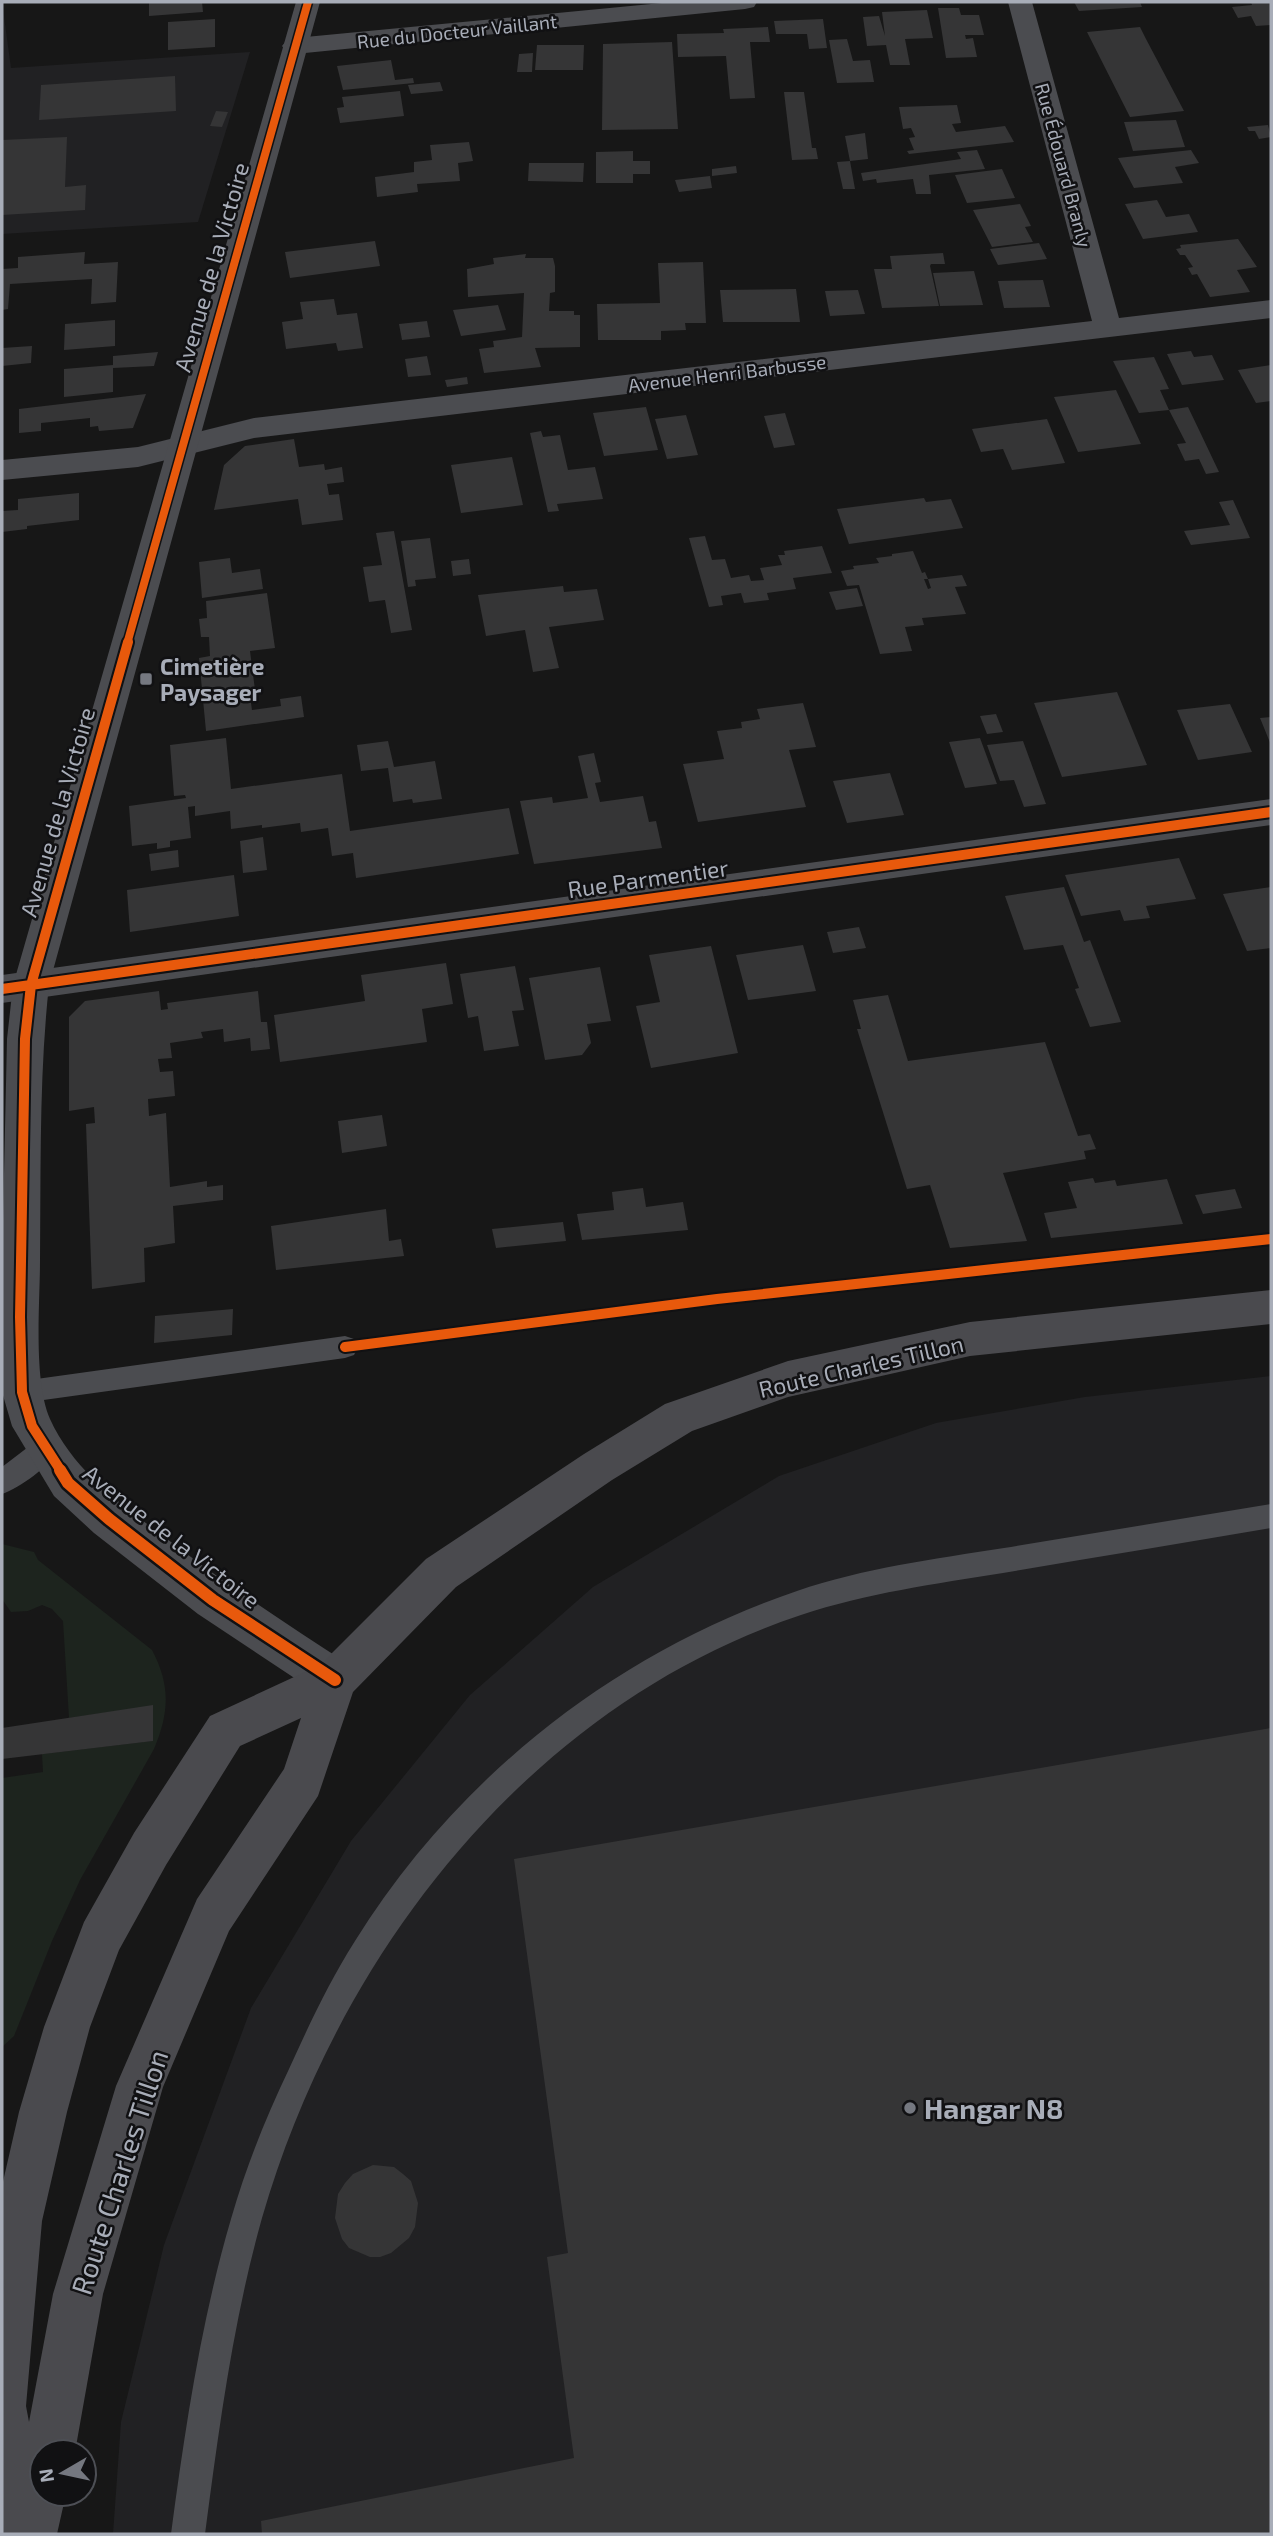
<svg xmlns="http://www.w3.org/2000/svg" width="1273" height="2536" font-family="'Exo 2',sans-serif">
	<rect width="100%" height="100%" fill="#171717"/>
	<path fill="#212123" d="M2,2L11,68L250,52L198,222L2,234Z
		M1271,1376V2534H113L121,2422L164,2245L251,2008L351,1841L470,1695L593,1587L779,1476L936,1423L1085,1397Z"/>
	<path fill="#1d241e" d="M2,1544L34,1552L38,1560L152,1650C171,1686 169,1713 154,1749L80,1880L52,1941L14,2036L2,2047V1778L43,1772L42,1754L152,1741L153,1706L69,1718L63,1621L52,1609L42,1605L28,1611L11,1612L2,1599Z"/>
	<path fill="#353536" d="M149,2H202L203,12L149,16Z
		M1074,2H1140L1142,7L1079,11Z
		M1251,2H1271V25L1256,26L1251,16L1238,18L1232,7L1252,5Z
		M938,8H959L961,15H979L984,35H965L966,39L973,38L977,57L946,58Z
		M927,10L933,38L905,39L910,65H890L886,45L867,46L863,17L879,16L885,36L882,12Z
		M215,19V47L168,50V22Z
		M823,19L827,48L809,49L807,34H776L774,21Z
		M768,27L770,42H750L755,98L730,99L726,56L678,57L677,34L724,33L723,29Z
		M1140,27L1146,39L1184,111L1130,117L1087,32Z
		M847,39L853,61L870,60L874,82L837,83L829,40Z
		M672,42L678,129L602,130L603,44Z
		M537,45H584L583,70H535Z
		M533,53L532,72H517L519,54Z
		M391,60L395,80L413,78L414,83L343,90L337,66Z
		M175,76L176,111L39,120L41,85Z
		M440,82L443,91L411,94L408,85Z
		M400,91L404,116L340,123L337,108L344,107L342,97Z
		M784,92H804L812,148H816L818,159L792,160Z
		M957,105L961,123L952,124L956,132L1005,126L1014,142L909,154L907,151L914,150L909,138L915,137L911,128L903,129L899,107Z
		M216,111L228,112L222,127L210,126Z
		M1176,120L1185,147L1133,151L1124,122Z
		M1268,125L1271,137L1259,139L1255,131H1249L1247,127Z
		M865,133L868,159L850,161L845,136Z
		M67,137L65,187L86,185L85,210L2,215V140Z
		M469,142L473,161L458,163L460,181L417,184L418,192L377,197L375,177L414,172V162L432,160L430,145Z
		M977,150L985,169L929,175L931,194H916L913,179L877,183L876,179L863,181L861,173L961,159L957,152Z
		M1191,150L1199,163L1175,167L1183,183L1134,188L1118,158Z
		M633,151V161H650V174H633V183H596V152Z
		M850,161L855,189H843L837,162Z
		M529,163H584L583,182L528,181Z
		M736,166L737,173L712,176V169Z
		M1002,169L1015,198L967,203L955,175Z
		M710,176L712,188L679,192L675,180Z
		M1157,200L1166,217L1189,214L1198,232L1143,239L1125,204Z
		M1020,204L1031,226L1025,227L1033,242L992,247L973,210Z
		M1238,239L1257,267L1237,270L1250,292L1210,297L1197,274L1192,275L1188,268L1193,267L1185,255H1180L1176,249L1181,248L1180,245Z
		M375,241L380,266L290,278L285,252Z
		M1039,243L1047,259L998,265L990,249Z
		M85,252L84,264L118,262L116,302L91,304L92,279L10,284L8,309L2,310V269L18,268V257Z
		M943,253L945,264H931L930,266L939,306L882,308L874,269H892L890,256Z
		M526,254L525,258H553L555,266V292L550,293L549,311H574V315H580V347L535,348L541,367L484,373L479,349L494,347L493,341L522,337L524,293L468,297L467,269L494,264L493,258Z
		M703,262L706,323H685L686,330L661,331V340H598L597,304L660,303L658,263Z
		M974,271L983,305L940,306L933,273Z
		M1043,280L1050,307L1004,308L998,281Z
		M796,289L800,322H723L720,290Z
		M858,290L865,314L830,316L825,291Z
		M334,299L337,315L357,313L363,348L338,351L336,343L286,349L282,322L303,319L300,302Z
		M498,305L506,330L461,336L453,310Z
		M115,320V346L64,350L65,324Z
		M427,321L430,337L402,340L399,324Z
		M32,346L31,363L2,366V348Z
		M1191,351L1194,357L1212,355L1224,380L1182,385L1167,354Z
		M158,352L154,366L113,368V392L64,397V369L113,365V356Z
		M427,356L431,375L408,377L405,359Z
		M1154,357L1169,389L1160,390L1169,410L1139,413L1113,361Z
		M1271,365V401L1256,403L1238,370Z
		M467,377L468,384L447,387L445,380Z
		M1116,390L1141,444L1078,452L1054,397Z
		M146,394L133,428L99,431L98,426L90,427V418L41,423V431L19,433V409Z
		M646,407L658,450L604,456L593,413Z
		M1188,407L1200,432L1219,472L1206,474L1199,459L1185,461L1177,444L1186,443L1169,410Z
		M785,413L795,445L774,448L764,416Z
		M686,415L698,455L667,459L655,419Z
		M1047,419L1065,463L1012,470L1003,449L981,452L972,429Z
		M541,431L543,437L560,435L568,470L595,467L603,499L557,504L559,511L548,512L530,433Z
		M294,439L299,467L324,464L325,470L342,467L344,482L327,484L329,495L339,494L343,520L302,525L298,499L214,510L224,465L245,446Z
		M512,457L523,505L461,513L451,465Z
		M79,493V520L27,526V529L2,532V511L18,510V499Z
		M924,498L926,502L951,499L963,528L849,544L837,509Z
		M1233,500L1250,538L1191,545L1184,531L1230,525L1219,502Z
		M394,531L412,630L391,633L385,600L369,602L363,567L382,565L376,533Z
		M705,536L712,560L725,559L731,578L749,575L751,581L764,580L760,568L782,565L778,555H785L784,551L822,546L832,573L793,578L796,589L767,593L769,600L744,603L741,593L721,596L723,605L709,607L689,538Z
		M430,538L436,578L415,580L416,586L408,587L401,541Z
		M913,551L922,573L925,572L928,579H924L928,589L931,588L928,579L962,575L967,586L955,587L966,614L922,618L924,625L905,627L912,651L880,654L859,585L847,586L841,571L854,569L853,566L879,563L876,558L892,556V554Z
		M230,558L232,573L260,569L263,589L202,598L199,562Z
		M469,559L471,574L453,576L451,561Z
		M563,586L564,592L597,589L604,620L549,627L559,668L533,672L525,630L486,636L478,595Z
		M857,588L863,606L836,610L829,592Z
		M267,593L275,648L250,651L255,690H249L252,710L281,706L280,699L301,696L304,717L206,731L199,658L210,656L209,637H201L199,619L207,618L206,601Z
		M1117,692L1147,765L1062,777L1034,703Z
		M803,703L816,747L789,750L806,807L698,822L683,764L724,759L717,731L742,728L741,722L760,719L757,709Z
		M1230,704L1252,752L1198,760L1177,710Z
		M996,714L1003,732L987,734L980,716Z
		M1271,717V745L1260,718Z
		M226,738L231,789L342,774L350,831L509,808L519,854L356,878L353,853L332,856L328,828L301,832L300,823L262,828V825L231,829L230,811L195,816V806L188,807L191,838L170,841V847L157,849V843L132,846L129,806L186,798L185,795L174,796L170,745Z
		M980,738L997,784L965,788L949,742Z
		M388,741L394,767L435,761L442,799L413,803L412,799L393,802L388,768L361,771L357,745Z
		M1023,741L1046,804L1024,807L1014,780L1000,781L987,745Z
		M594,753L601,782L595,783L600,802L643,796L649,822L656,821L662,848L534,864L520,801L552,797L553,803L588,798L578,756Z
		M890,773L904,815L847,823L833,781Z
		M263,837L267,870L243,873L240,841Z
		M178,850L179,867L151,871L149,854Z
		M1179,858L1196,899L1146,906L1150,918L1124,921L1120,910L1081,916L1065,875Z
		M234,875L239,916L130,932L127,890Z
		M1064,887L1084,942L1090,940L1121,1022L1090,1027L1075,989L1079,988L1063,945L1024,950L1005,896Z
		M1271,887V948L1247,951L1223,894Z
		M859,927L866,948L833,953L827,932Z
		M803,945L816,991L748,1000L736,955Z
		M711,946L738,1053L651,1068L636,1006L660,1002L649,955Z
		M446,963L453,1004L422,1009L427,1042L280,1062L274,1015L365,1001L361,975Z
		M515,966L524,1010L512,1011L519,1046L484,1051L478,1016L468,1018L460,974Z
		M600,967L611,1021L587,1024L591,1043L582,1055L545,1060L529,978Z
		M159,991L161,1010L168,1009L167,1003L258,991L261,1022H267L270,1049L251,1051L250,1038L224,1042L223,1029L201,1032L203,1038L170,1043L172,1058L158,1059L160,1072L173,1071L175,1096L148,1099L149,1116L166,1113L170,1187L207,1181V1187L223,1185V1200L173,1206L175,1243L144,1248L145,1282L92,1289L86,1124L95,1123L94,1107L69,1111V1017L85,1001Z
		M888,995L908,1061L1045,1042L1078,1136L1090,1134L1096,1149L1084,1151L1086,1159L1003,1173L1027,1241L950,1248L930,1185L907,1189L857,1029H861L853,1000Z
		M382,1115L387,1146L342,1153L338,1121Z
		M1093,1178L1095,1183L1115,1180L1117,1186L1167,1179L1183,1224L1051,1238L1044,1213L1077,1208L1068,1182Z
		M643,1188L646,1207L683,1202L688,1230L582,1240L577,1214L614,1210L612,1192Z
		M1235,1189L1242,1208L1203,1214L1195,1195Z
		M386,1209L389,1241L401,1239L404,1256L276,1270L271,1226Z
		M563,1222L566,1241L496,1248L492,1229Z
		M233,1309L232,1335L154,1343L155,1316Z
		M153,1705V1741L2,1759V1728Z
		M1271,1728V2534H262L261,2521L574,2458L547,2257L568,2253L514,1859Z
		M373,2165L394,2167L403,2174L411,2181L418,2203L415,2227L409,2238L391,2253L380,2257H370L349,2248L342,2239L335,2218L338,2194L345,2183L353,2174Z"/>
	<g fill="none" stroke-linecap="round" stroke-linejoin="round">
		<path fill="#4b4c50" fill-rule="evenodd" d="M345,1336L354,1339L358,1347L354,1355L345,1358L22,1403L13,1400L9,1392L13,1384L22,1381Z
			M45,1437L54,1441L58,1449C50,1466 20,1488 2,1494V1467L36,1441Z
			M1271,1504V1528C1182,1543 1092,1558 1003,1573C935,1584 867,1593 801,1615C532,1704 339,1951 262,2218C233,2321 219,2428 205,2534H171C185,2429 201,2321 231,2219C246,2167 266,2117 289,2069C309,2025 329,1982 355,1941C457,1777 615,1653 797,1591C864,1568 934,1559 1004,1548C1093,1533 1182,1519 1271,1504Z"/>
		<path fill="#4b4c50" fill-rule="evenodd" d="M672,2H757L754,7L745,9L295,54L286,51L282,46L286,41L295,38Z
			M1008,2H1032L1119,318L1271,300V318L254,438L138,467L2,480V460L138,447L254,418L1092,321Z
			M1271,799V825L2,1003V975Z"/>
		<path fill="#4b4c50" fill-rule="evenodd" d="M296,2H320L49,985C39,1076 41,1169 40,1261C40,1304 33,1380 50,1419C73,1470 120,1503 163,1536C223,1582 286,1624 350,1665L357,1680L350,1695L335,1701L320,1695L198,1614L94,1533L54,1496L12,1426L2,1392V1263L7,1039L13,985Z"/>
		<path fill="#4a4a4e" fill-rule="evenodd" d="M1271,1290V1324L970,1356L788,1397L692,1431L612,1480L456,1587L353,1692L318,1796L229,1931L163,2087L103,2294L75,2452H42V2494H66L57,2534H2V2186L19,2112L44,2027L84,1922L134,1833L210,1716L320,1665L426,1559L584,1454L665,1404L788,1361L970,1322ZM301,1718L284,1769L197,1899L116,2086L53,2294L29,2422L26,2406L42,2221L67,2112L90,2027L119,1950L166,1865L240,1746Z"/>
		<defs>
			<path id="cycleway-far2" d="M127,644L308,2"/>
			<path id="cycleway-far1" d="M2,989L1271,812
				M345,1347L717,1299L1271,1239
				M61,1471L32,1426L22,1392L20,1317L25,1039L31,985L128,642"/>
			<path id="cycleway" d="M60,1470L68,1483L109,1519L213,1600L335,1680"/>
		</defs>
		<use href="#cycleway-far2" stroke="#111113" stroke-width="11"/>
		<use href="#cycleway-far1" stroke="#111113" stroke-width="14"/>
		<use href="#cycleway" stroke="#111113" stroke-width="17"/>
		<use href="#cycleway-far2" stroke="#e8590c" stroke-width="8"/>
		<use href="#cycleway-far1" stroke="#e8590c" stroke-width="10"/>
		<use href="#cycleway" stroke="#e8590c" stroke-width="12"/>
	</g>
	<g fill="#757880" stroke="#111113" stroke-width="2.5">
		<rect x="139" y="672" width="14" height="14" rx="3.5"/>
		<circle cx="910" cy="2108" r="7"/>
	</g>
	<g text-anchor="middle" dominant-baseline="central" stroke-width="5" stroke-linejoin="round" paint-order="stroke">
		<g font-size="19" fill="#a8adb8" stroke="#111113">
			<text transform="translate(457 31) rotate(-6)">Rue du Docteur Vaillant</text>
			<text transform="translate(1064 165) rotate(75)">Rue Édouard Branly</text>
			<text transform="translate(727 373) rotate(-7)">Avenue Henri Barbusse</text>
		</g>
		<g font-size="23" fill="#a8adb8" stroke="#111113">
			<text transform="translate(211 267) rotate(-74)">Avenue de la Victoire</text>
			<text transform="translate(57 812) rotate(-74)">Avenue de la Victoire</text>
			<text transform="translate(648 878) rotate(-8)">Rue Parmentier</text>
			<text transform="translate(861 1366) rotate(-13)">Route Charles Tillon</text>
			<text transform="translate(172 1536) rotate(38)">Avenue de la Victoire</text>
		</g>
		<g font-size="23" font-weight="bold" fill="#a8adb8" stroke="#111113" text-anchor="start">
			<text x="160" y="666">Cimetière<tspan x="160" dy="26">Paysager</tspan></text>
		</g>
		<g font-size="28" font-weight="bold" fill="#a8adb8" stroke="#111113" text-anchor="start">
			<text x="924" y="2108">Hangar N8</text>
		</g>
		<g font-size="28" fill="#a8adb8" stroke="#111113">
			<text transform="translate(119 2172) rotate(-72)">Route Charles Tillon</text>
		</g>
	</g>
	<rect width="1273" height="2536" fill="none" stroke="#a8adb8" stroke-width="7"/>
	<g transform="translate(63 2473) rotate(261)"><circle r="33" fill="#111113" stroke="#4d4f55" stroke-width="2"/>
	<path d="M0-5L12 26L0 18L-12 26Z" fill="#757880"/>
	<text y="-10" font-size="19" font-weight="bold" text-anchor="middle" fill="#a8adb8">N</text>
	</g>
</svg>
